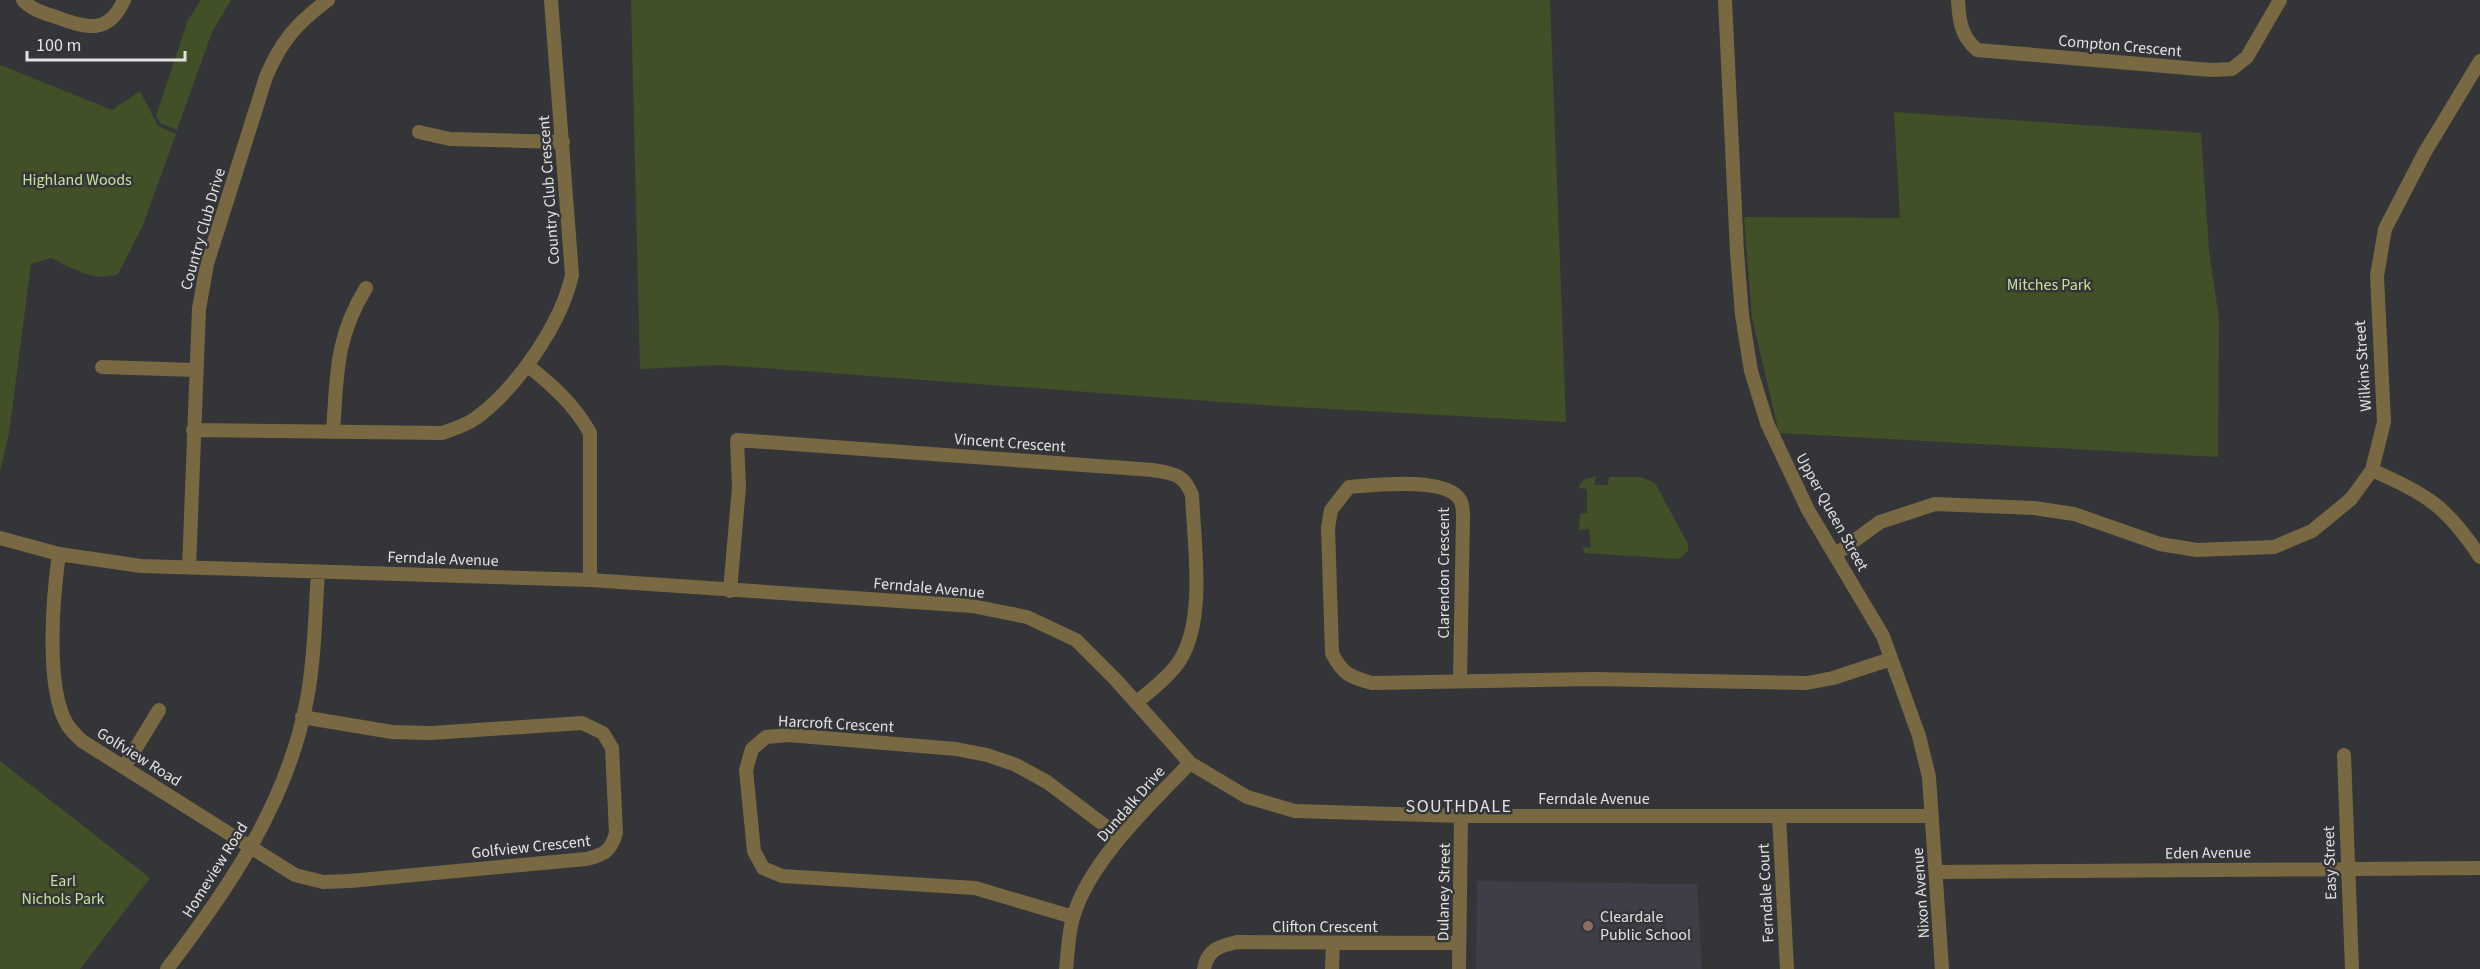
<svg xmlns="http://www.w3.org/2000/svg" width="2480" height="969" font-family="'Source Sans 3',sans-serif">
	<rect width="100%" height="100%" fill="#343538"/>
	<path fill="#3d3e47" d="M1477,881L1697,884L1702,969H1476Z"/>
	<path fill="#425027" d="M201,0H231L212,32L177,130L160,123L156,116L188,20Z
		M631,0H1550L1566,422L1276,406L720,365L640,369Z
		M0,65L112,110L140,91L158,126L176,134L143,225L118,274C94,283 73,268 51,258L31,264L9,433L0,472Z
		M1894,112L2201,133L2209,251L2219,319L2218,457L1779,433L1752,318L1744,217L1900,218Z
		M1596,476L1594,485H1608L1609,477H1641L1655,483L1688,544V551L1679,559L1585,553L1582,548L1591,547L1589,529L1579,530L1580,514L1587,513V489L1579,488C1580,479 1589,478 1596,476Z
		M0,761L150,878L80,969H0Z"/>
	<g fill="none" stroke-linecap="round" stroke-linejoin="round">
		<path stroke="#796942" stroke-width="14" d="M23,0C32,10 44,13 56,17C88,29 109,34 124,0
			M1725,0L1737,252L1742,315L1751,371L1767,423L1808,510L1883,636L1919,736L1929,777L1942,969
			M1958,0C1959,21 1961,36 1977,50L2211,70L2232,69L2247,57L2280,0
			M419,132L450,139L563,142
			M527,365C552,385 574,404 590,433V580
			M102,367L195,370
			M193,430L442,433C453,429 467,425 476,418C517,388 561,324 572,275L551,0
			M333,432C337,376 335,338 366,288
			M2372,470C2427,495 2446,505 2480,557
			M0,538L59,554L141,566L590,580L972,606L1027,617L1076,640L1116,680L1190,763L1247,797L1295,811L1461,816H1932
			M59,554C53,596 45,687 67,724C70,730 77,736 82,741L295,875L323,882L350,881L586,859C604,855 611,851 616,833L612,748L603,733L582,723L431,733L392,732L302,717
			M1836,554L1880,522L1935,504L2034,508L2074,514L2160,544L2197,550L2274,547L2312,531L2351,499L2372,470L2384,422L2377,276L2385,229L2425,152L2480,61
			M189,568L199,309L207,264L266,77C281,41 297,23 328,0
			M730,591L739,487L737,440L1153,470C1174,474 1184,474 1192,495C1194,544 1206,619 1180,660C1170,676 1151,690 1136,703
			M1460,680L1463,518C1463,513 1463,504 1460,500C1447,476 1373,485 1349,487L1331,510L1328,528L1332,653C1342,674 1350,677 1372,683L1594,679L1807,683L1833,678L1891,659
			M2344,755L2352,969
			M125,766L159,710
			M1779,816L1787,969
			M1937,872L2480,868
			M1073,917L975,888L782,876L763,868L754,851L746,770L752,749L766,737L788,735L956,749L987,755L1016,765L1047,782L1120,837
			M167,969C229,888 288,802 307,699C315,658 315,613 318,572
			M1066,969C1068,953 1068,934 1073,918C1088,862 1151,804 1190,763
			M1204,969C1207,950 1219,946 1237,942L1459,943
			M1332,969L1333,943
			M1459,969L1461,816"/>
	</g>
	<circle fill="#8d6e63" stroke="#343538" stroke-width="2" cx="1588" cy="926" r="6"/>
	<g text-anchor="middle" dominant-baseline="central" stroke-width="5" stroke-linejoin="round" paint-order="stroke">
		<g font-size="16" fill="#e1e2e4" stroke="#343538">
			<text transform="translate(2120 46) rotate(5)">Compton Crescent</text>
			<text transform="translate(549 190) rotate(-94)">Country Club Crescent</text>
			<text transform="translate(203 229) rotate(-74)">Country Club Drive</text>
			<text transform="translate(2363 366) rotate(-94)">Wilkins Street</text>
			<text transform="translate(1010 443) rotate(4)">Vincent Crescent</text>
			<text transform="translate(1832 512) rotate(61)">Upper Queen Street</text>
			<text transform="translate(443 559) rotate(2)">Ferndale Avenue</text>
			<text transform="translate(1444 573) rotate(-90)">Clarendon Crescent</text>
			<text transform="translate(929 588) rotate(5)">Ferndale Avenue</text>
			<text transform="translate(836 724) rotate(3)">Harcroft Crescent</text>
			<text transform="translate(139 757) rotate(32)">Golfview Road</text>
			<text x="1594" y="799">Ferndale Avenue</text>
			<text transform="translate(1131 804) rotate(-49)">Dundalk Drive</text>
			<text transform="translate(531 847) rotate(-6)">Golfview Crescent</text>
			<text transform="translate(2208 853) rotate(-1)">Eden Avenue</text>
			<text transform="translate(2330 863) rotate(-92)">Easy Street</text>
			<text transform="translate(215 870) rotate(-58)">Homeview Road</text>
			<text transform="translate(1444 892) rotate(-89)">Dulaney Street</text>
			<text transform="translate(1766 893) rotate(-93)">Ferndale Court</text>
			<text transform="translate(1921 893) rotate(-94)">Nixon Avenue</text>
			<text x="1325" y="927">Clifton Crescent</text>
		</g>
		<g font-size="16" fill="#c7e298" stroke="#343538">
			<text x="77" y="180">Highland Woods</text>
			<text x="2049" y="285">Mitches Park</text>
			<text x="63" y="881">Earl<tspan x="63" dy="18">Nichols Park</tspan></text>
		</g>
		<g font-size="16" fill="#e1e2e4" stroke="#343538" text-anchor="start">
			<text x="1600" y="917">Cleardale<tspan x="1600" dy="18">Public School</tspan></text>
		</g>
		<g font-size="18" letter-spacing="1.5" fill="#e1e2e4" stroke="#343538">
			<text x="1459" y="806">SOUTHDALE</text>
		</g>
	</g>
	<path d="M27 51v9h158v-9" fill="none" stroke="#e1e2e4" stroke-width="3"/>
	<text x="36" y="51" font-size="18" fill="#e1e2e4" stroke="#343538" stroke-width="4.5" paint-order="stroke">100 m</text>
</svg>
